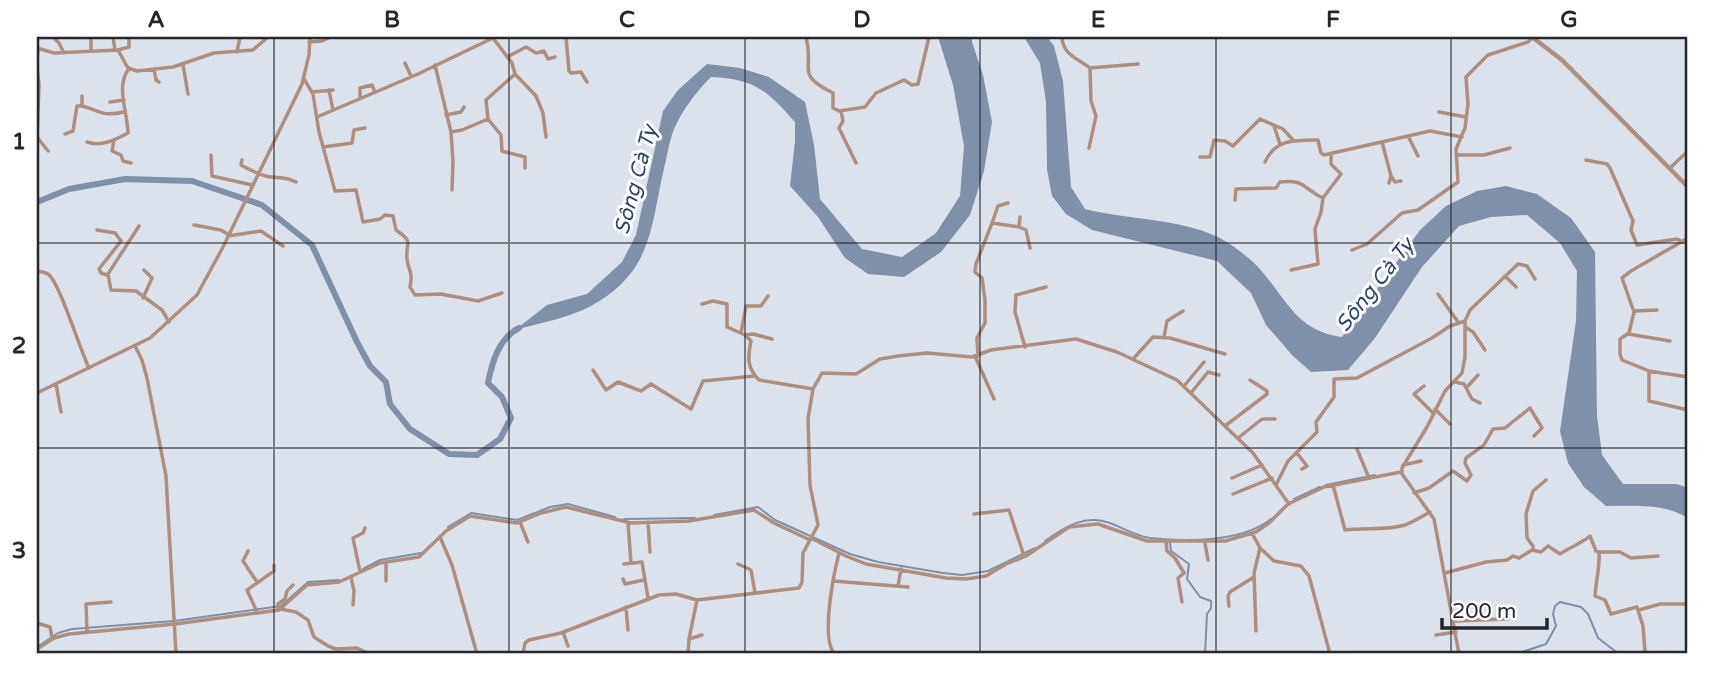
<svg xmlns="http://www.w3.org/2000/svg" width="1725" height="691" font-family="'Varela Round',sans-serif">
	<rect width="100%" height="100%" fill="#dbe2ec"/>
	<path fill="#7f90a8" d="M940,37H972V42L983,75L992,122L984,171L970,215L941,252L904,277L868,274L845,258L818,217L790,186L795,141V122C766,90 755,79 711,77C696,92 683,109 674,129C670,139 668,150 666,160C650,223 656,270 591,306C569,318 539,323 515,330L547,305L587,294L622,262L636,235L663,111L678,90L707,64L740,68L769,77L805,102L814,145L820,199L862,249L902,257L936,233L960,196L964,146L953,85L939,40Z
		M1024,37H1047L1054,46L1063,81L1071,187L1085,209C1128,220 1177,218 1218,237C1230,243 1247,256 1257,266C1285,295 1294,331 1342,337L1420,230L1446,206L1477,191L1506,186L1537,194L1571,218L1595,252L1597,416L1602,455L1623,484H1677L1688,488V518C1664,503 1633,506 1606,506L1584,487L1568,463L1560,431L1576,321L1577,271L1560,243L1527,215L1491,217L1459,226L1422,267L1375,338L1348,370L1311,372L1292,355L1266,325L1251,293L1217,261L1092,230L1066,214L1052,196L1047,169L1046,102L1040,63Z"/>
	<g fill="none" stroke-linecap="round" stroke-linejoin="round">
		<path stroke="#7f90a8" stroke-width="2" d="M1326,485L1375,475
			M1294,499L1320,487
			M714,515L758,507L775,520L850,554L878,562L943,573L962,575L988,571L1035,548
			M624,519L695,518
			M448,527L471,513L517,520L550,507L568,504L615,517
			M1045,541C1064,527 1085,514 1110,523C1123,528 1136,536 1150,538C1186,542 1243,542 1271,519
			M1170,543L1171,551L1189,564L1187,579L1200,597L1211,601V608L1207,614L1205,654
			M363,569L380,560L421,553
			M37,647L58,633L72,629L174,621L281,606L308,582L339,580
			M1516,654L1546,644L1556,626L1553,614L1555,606L1560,602L1581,607L1588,614L1598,638L1615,651V654"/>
		<path stroke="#7f90a8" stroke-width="6" d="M37,202L69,189L125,179L192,181L262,205L312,245L357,342L370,366L386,382L390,404L410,429L449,454L477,455L500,439L511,418L502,397L488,383C492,362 499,338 519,328"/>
		<path stroke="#ae8e7e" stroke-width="3.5" d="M53,37L59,43L64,53
			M113,37L115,50
			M566,37L569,71L571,73L581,72L587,82
			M806,37C815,69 794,74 833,93V108L839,111L865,107L876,93L904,80L912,85L918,84L929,37
			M1062,37C1063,55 1077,58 1090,68L1091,101L1096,116L1089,148
			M493,38L512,63L515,74L536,96L543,113L546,137
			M309,42L322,41L330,37
			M37,48L54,53L118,50L128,68L137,71L173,67L214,53L253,50L268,37
			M91,50V37
			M118,50L129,47V37
			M237,52L240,37
			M507,57L526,47L536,53L544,51L548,59L555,57
			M37,62L38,48
			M405,63L411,76
			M183,65L188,94
			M435,65L451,132L453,161L452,190
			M37,67L39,85L37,137L48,151
			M1090,68L1138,64
			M154,69L156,80L159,82
			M304,79L313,94L319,132L335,191L356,190L363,222L380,219L385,215L393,216L396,230C415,243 405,242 407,259C409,273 413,271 410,287L415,295L441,294L478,301L502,293
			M329,90L333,110
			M312,92L333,90
			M82,96V106C101,111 102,117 124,112
			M360,98V88L372,85L375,92
			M110,102L124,100
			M841,111L843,121L839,128L856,163
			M1439,112L1466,117
			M446,115L461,112L464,107
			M317,117L418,74L495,37
			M488,119L501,135L502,151L525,157V168
			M1274,126L1280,144
			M451,132L462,130L488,119L486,100L515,74
			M65,134L73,131L77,106H82
			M1408,136L1418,156
			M114,140L112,151L121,155L123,161L131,163
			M87,142C101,147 115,140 128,133C128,114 115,85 129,69
			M1382,142L1391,176L1389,183
			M323,147L352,143L354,130L365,128
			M211,155L212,176L252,185
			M1456,155H1484L1510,148
			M1200,157H1210L1214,140L1225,141L1233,146L1260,119L1283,129L1294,141
			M242,160L241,165C250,170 261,176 271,177C280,178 287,177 296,182
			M1586,160L1607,164L1610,168L1633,221L1631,230L1637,245L1677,239L1682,242
			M1265,162C1275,139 1296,140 1318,140L1321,153L1324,155L1430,131L1462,137
			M1670,168L1688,151
			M1391,176L1395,182L1401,181
			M1235,200L1236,189L1276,188L1280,182C1306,179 1303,189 1323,198
			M992,223L998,206L1008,203
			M194,225L221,230L229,235
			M139,226L108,274L111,290L136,291L162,310L169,322
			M1019,227L1026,230L1030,248
			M97,230L115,233L121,241L99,269L101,273L107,275
			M228,236L261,231L283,246
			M1688,238L1631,271L1622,278L1634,312L1629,333L1620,339V354L1622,360L1649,371L1688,377
			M1352,250L1367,244L1402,213L1418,210L1458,182L1456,149L1465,128L1468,104L1466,77L1488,55L1528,42L1533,37
			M1291,270L1318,264L1315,229L1321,212L1323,198L1341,174L1331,164V153
			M37,271C40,272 45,272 48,274C59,281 80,350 89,368
			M1505,276L1516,287
			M1438,294L1458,322
			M143,298L152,278L144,270
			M702,304L713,301L727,304V327L745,335L751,341C748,356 746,367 759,380L813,389
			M1634,311L1657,310
			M1465,327L1473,332L1485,350
			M741,333L746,306H761L768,296
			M1628,334L1670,341
			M745,335L753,334L772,339
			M1164,337L1167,321L1183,311
			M135,346L142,360L147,378L166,476L176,654
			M1025,347L1015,312L1016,295L1046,287
			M975,356L994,399
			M978,356L977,338L985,323V301L982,278L975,272L976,264L992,223L1019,227L1020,217
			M1133,359L1153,337L1170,338L1225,354
			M593,370L606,390L618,382L641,391L651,384L691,409L703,381L755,376
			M1649,371V401L1688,410
			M1455,382L1464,384L1472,399L1480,403
			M56,384L61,412
			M1184,386L1204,362
			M1424,386L1414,394L1434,414
			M1467,387L1478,375
			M37,393L150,338L197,295L223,247L302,84L309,55L310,37
			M1191,393L1208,372L1219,375
			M1435,409L1450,424
			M1225,426L1267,394V391L1250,380
			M1238,438L1262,419H1275
			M1357,449L1369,478
			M1297,453L1307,466L1302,469
			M1403,465L1421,461
			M1232,478L1262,465
			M1276,485L1288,461L1317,432L1316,422L1334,397V379L1357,378L1432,338L1450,326L1465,321
			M1333,485L1345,530C1366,527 1385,531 1405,525C1414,522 1422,516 1430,512
			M1414,493L1429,488L1453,471L1467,481L1471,475L1465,463L1466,458L1484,445L1493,429L1505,428L1530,408L1542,428L1534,436
			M1233,494L1272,478
			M974,514L1009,510L1024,556
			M520,522L528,542
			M648,522L650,552
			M628,523L631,563
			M1252,533L1260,548L1254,573L1256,631
			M440,537L452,565L477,654
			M811,538L846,556L866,564L946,578L966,579L986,576L1006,564L1026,556L1069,527L1098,524L1147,541H1225L1256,532L1269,523L1288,504L1324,487L1401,472
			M1166,541L1167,551L1175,558L1184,573L1178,578L1182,602
			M1205,543L1208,560
			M1260,548L1274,561L1301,566L1309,576L1330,654
			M1533,550V546L1527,538L1526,514L1533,491L1546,480
			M248,551L243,561L257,582
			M1599,552H1620L1631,558L1658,556
			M624,564L642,562L648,598
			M738,564L751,570L755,593
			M360,572L353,538L363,533L365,528
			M1445,573L1486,562L1507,560L1513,556L1519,558L1532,550L1541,552L1548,546L1560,554C1570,547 1582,543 1590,536L1596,551L1599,552C1600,568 1596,580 1595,596L1605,600L1611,614L1637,607L1643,626L1645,652
			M351,577L354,591L353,605
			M623,579L625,584L644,580
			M386,581V562
			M833,581L908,587
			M898,586L901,569
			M1229,606L1228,596L1230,592L1254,577
			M626,607L628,630
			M280,609L296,612L308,620L314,637L328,646L336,649L357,648L367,653L383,654
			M278,610V604L285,599L287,591L293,585
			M1639,610L1660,604H1688
			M257,612L247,590L274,571V565
			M1454,621L1508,619
			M37,623L50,627L52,638
			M87,631L86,604L111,602
			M563,632L568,646
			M1436,635L1456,632
			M689,639L702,635
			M37,649L54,638L69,634L175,624L279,610L307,585L339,582L380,563L419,557L446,531L470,516L517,523L541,513L566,507L631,523L689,521L754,510L774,523L810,540
			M523,654L525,643L529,640L561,633L659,595L676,594L697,600L799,588L802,582L803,553L818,525L810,485L808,419L813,389L822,373L856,374L880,359L898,356L927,353L972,357L991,350L1076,339L1117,352L1177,380L1253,453L1289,504
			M688,654L689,639L697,600
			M835,654C820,640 834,573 839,553
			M1459,654L1434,519L1402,474V468L1427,427L1445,391L1462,373L1465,357V321L1470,310L1518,264L1527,266L1535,279"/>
		<path stroke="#ae8e7e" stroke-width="4.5" d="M1532,37L1562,60L1688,187"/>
	</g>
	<path fill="none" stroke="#25272b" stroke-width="2" stroke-opacity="0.55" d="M274,37V654M509,37V654M745,37V654M980,37V654M1216,37V654M1451,37V654M37,243H1688M37,448H1688"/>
	<g text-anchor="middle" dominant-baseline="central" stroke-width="6" stroke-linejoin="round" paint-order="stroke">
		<g font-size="21" font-style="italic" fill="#2a4368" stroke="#fff">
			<text transform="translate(636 180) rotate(-75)">Sông Cà Ty</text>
			<text transform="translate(1375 285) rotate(-52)">Sông Cà Ty</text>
		</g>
	</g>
	<rect width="1725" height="691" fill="none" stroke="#ffffff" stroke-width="77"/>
	<path d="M1442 618v10h105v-10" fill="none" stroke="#25272b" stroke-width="3.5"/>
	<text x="1452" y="618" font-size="21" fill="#25272b" stroke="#ffffff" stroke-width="5" paint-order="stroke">200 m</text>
	<rect x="38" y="38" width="1648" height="614" fill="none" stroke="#25272b" stroke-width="2.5"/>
	<g font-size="23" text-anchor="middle" font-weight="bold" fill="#25272b">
		<text x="156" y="27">A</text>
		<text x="392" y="27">B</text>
		<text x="627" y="27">C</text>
		<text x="862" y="27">D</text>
		<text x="1098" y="27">E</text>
		<text x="1333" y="27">F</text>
		<text x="1569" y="27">G</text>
		<text x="19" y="149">1</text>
		<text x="19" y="353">2</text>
		<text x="19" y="558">3</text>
	</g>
</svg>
